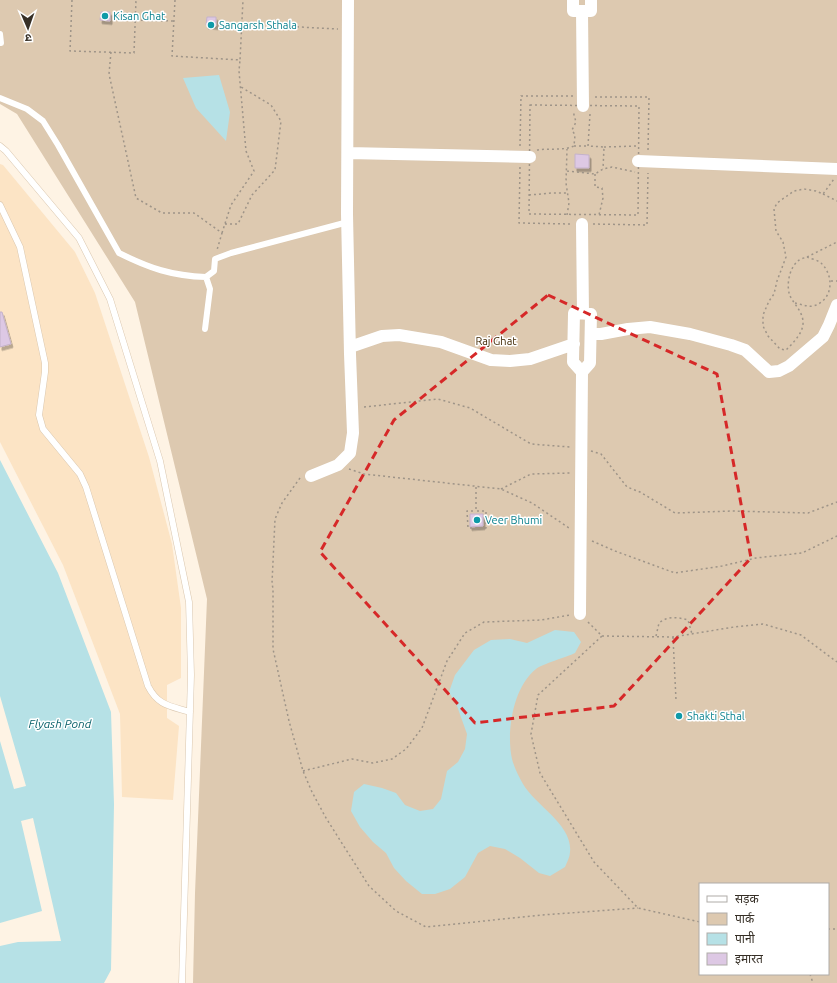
<svg xmlns="http://www.w3.org/2000/svg" width="837" height="983" font-family="Ubuntu,'Noto Sans Devanagari',sans-serif">
	<defs>
		<filter id="shadow"><feDropShadow dx="2" dy="3.5" stdDeviation="0" flood-color="#0004"/></filter>
	</defs>
	<rect width="100%" height="100%" fill="#fef3e4"/>
	<path fill="#fce4c5" d="M0,164L3,165L75,252L95,293L149,457L172,544L181,608V678L167,685V718L179,726L173,800L122,797L120,714L63,565L0,442Z"/>
	<path fill="#ddc9b0" fill-rule="evenodd" d="M0,0H837V983H193L195,893L207,599L135,302L17,114L0,104ZM700,884H828V974H700Z"/>
	<path fill="#b6e1e6" d="M219,75L230,112L226,141L196,108L183,78Z
		M0,460L58,573L111,712L114,804L111,970L104,983H0V946L18,942L61,941L33,818L21,821L42,911L0,923V741L14,789L26,786L0,696Z
		M555,630L574,632L581,642L575,653C567,657 542,664 536,669C513,687 506,732 512,759C514,767 519,777 523,784C536,806 573,825 570,852C570,857 567,862 565,867L550,876L539,873L520,858L505,849L490,846L478,853L465,877L450,889L435,894H422L406,881L394,868L386,853L373,842L360,827L351,811L354,792L364,784L382,788L396,793L405,805L420,811L433,809L441,799L447,771L458,762L465,749L467,734L457,706L449,692L455,675L474,650L491,640L510,639L527,643Z"/>
	<path fill="#ddc8e4" stroke="#c4b2ca" filter="url(#shadow)" d="M101,12H110V21L100,20Z
		M207,17H216V26L206,25Z
		M575,154L589,155V168H575Z
		M0,312H2L11,344L0,347Z
		M470,514H483V526L470,527Z"/>
	<g fill="none" stroke-linecap="round" stroke-linejoin="round">
		<defs>
			<path id="lane" d="M0,34L1,43
				M0,98L27,109L43,121L58,145L119,253C149,268 172,276 206,277L214,271L215,259L231,253L348,222
				M0,146L6,151L79,238L110,299L160,461L189,602L191,675L182,983
				M0,205L20,247L45,363V372L39,415L43,429L80,474L86,487L148,686C158,706 171,706 190,712
				M205,329L210,289L206,277"/>
			<path id="street" d="M573,0V11H591V0
				M582,11L583,106
				M348,153L530,157
				M638,161L837,169
				M582,224L583,313
				M574,313L591,314L590,363L582,372L573,362Z
				M591,334H601L628,329L650,327L690,334L731,345L745,350L769,372L779,371L789,366L823,337L829,325L837,305
				M350,347L382,336L399,335L441,342L491,360L510,361L530,359L574,344
				M311,476L338,465L350,453L353,433L350,354L347,214L348,0
				M580,614L582,372"/>
		</defs>
		<use href="#lane" stroke="#dac7af" stroke-width="7"/>
		<use href="#street" stroke="#dac7af" stroke-width="13"/>
		<path stroke="#9e9488" stroke-width="1.5" stroke-dasharray="2 3" stroke-linecap="butt" d="M72,0L70,51L134,53L136,0
			M175,0L172,56L240,60L243,0
			M136,20L174,21
			M242,24L338,29
			M111,52L109,74L136,198L162,213H194L222,233L217,250
			M595,97H649L648,151
			M530,105L639,106L638,215L529,214Z
			M590,114L588,146L604,147L603,169
			M520,146L521,96H573
			M574,146H588
			M604,147L638,146
			M537,150C549,148 563,151 574,146L575,135L572,130L576,122L573,111
			M520,167L519,223L571,224
			M567,171L595,174L603,169L612,167L635,172
			M595,174V187L602,188L603,198L599,215
			M823,194L837,201
			M529,195L552,193H567
			M567,215L569,203L566,183L567,149
			M225,224H238L252,195L275,170L281,121L271,105L241,87
			M593,224L647,225L648,173
			M222,233L231,205L254,171L246,151L239,71L240,60
			M807,257L837,242
			M831,281H837
			M795,303C801,304 807,307 813,306C833,301 835,276 821,263C818,260 811,259 807,257C804,258 800,259 798,261C789,268 786,286 790,296C794,304 802,311 803,321C804,332 794,342 786,350L780,349L768,336L763,326V315L769,301L774,294L777,281L786,257L783,242L776,231L774,209L777,203L794,191L804,189L816,191L823,194L834,179
			M364,407L438,399L470,408L531,444L570,447
			M591,451L601,454L627,487L640,492L675,513L732,511L808,513L837,502
			M349,469L364,474L501,489L532,503L569,528
			M300,478L282,503L275,519L272,583L273,589V649L289,721L303,771L312,792L326,818L369,886L396,911L426,927L542,915L638,908
			M476,487V511H486V528H468L467,511H476
			M501,489L531,474L571,473
			M592,541L615,551L675,573L722,566L756,558L802,553L837,536
			M588,622L602,636L538,695L531,734L540,773L594,862L638,908L700,922
			M602,636L673,637L734,627L763,624L801,635L837,662
			M656,636L659,623C667,616 678,617 688,620L692,634
			M673,637L676,700
			M303,771L352,759L373,763L392,759L406,749L422,728L447,661L465,633L484,622L541,620L570,615
			M828,929H837
			M810,974L813,983"/>
		<use href="#lane" stroke="#fff" stroke-width="6"/>
		<use href="#street" stroke="#fff" stroke-width="12"/>
	</g>
	<path fill="none" stroke="#d62828" stroke-width="3" stroke-dasharray="8 5" stroke-linejoin="round" d="M548,295L717,374L751,558L614,706L475,723L320,552L394,420Z"/>
	<g fill="#0f9aa8" stroke="#fff" stroke-width="1.5">
		<circle cx="105" cy="16" r="4"/>
		<circle cx="211" cy="25" r="4"/>
		<circle cx="477" cy="520" r="4"/>
		<circle cx="679" cy="716" r="4"/>
	</g>
	<g text-anchor="middle" dominant-baseline="central" stroke-width="3" stroke-linejoin="round" paint-order="stroke">
		<g font-size="11" fill="#0d838f" stroke="#fff" text-anchor="start">
			<text x="113" y="16">Kisan Ghat</text>
			<text x="219" y="25">Sangarsh Sthala</text>
			<text x="485" y="520">Veer Bhumi</text>
			<text x="687" y="716">Shakti Sthal</text>
		</g>
		<g font-size="11" fill="#412a05" stroke="#fff">
			<text x="496" y="341">Raj Ghat</text>
		</g>
		<g font-size="12" font-style="italic" fill="#0c636c" stroke="#fff">
			<text x="60" y="723">Flyash Pond</text>
		</g>
	</g>
	<rect x="699" y="883" width="130" height="92" fill="#ffffff" stroke="#afaca8"/>
	<rect x="707" y="896" width="20" height="6" fill="#ffffff" stroke="#afaca8"/>
	<text x="735" y="903" font-size="12" fill="#362f26">सड़क</text>
	<rect x="707" y="913" width="20" height="12" fill="#ddc9b0" stroke="#afaca8"/>
	<text x="735" y="923" font-size="12" fill="#362f26">पार्क</text>
	<rect x="707" y="933" width="20" height="12" fill="#b6e1e6" stroke="#afaca8"/>
	<text x="735" y="943" font-size="12" fill="#362f26">पानी</text>
	<rect x="707" y="953" width="20" height="12" fill="#ddc8e4" stroke="#afaca8"/>
	<text x="735" y="963" font-size="12" fill="#362f26">इमारत</text>
	<g transform="translate(28 28) rotate(178)" stroke="#ffffff" stroke-width="3" paint-order="stroke">
	<path d="M0-3L7 15L0 10L-7 15Z" fill="#362f26"/>
	<text y="-6" font-size="11" font-weight="bold" text-anchor="middle" fill="#362f26">उ</text>
	</g>
</svg>
